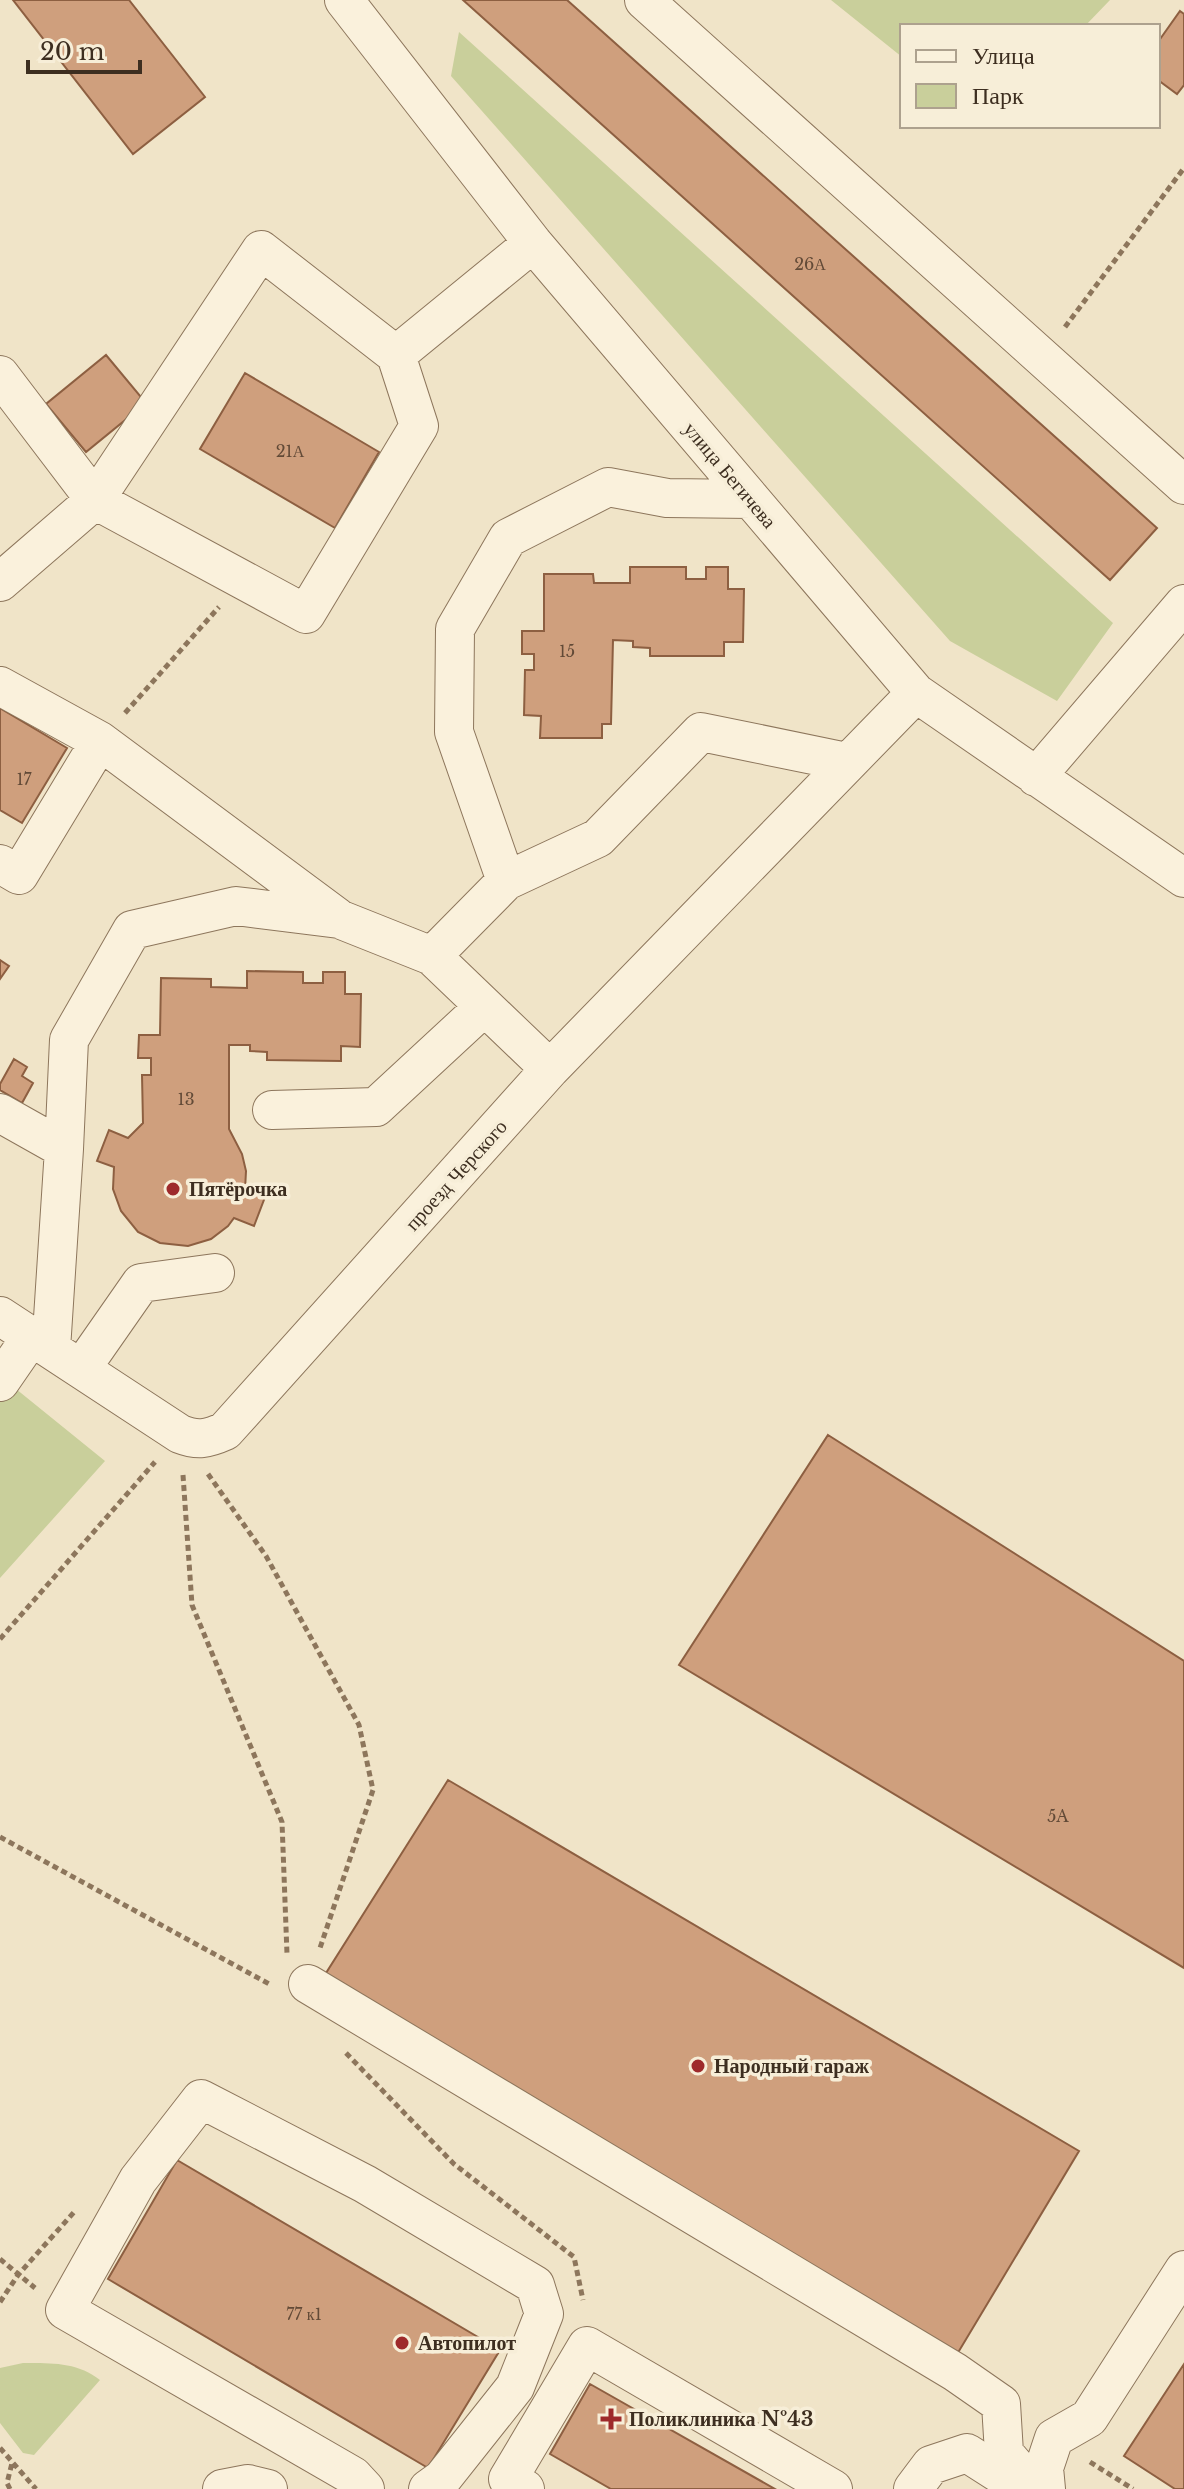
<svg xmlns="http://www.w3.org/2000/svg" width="1184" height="2489" font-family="'Libre Baskerville',serif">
	<rect width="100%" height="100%" fill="#f0e4c8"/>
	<path fill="#c9cf9b" d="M831,0H1110L1085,26H902V57Z
		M459,32L1113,623L1057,701L950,641L451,76Z
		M0,1376L105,1461L0,1578Z
		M23,2363C50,2363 78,2362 100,2380L34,2455L23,2453L0,2423V2368Z"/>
	<path fill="#cf9f7d" stroke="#8d5f41" stroke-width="2" d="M13,0H129L205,97L133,154Z
		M463,0H567L1157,528L1110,580Z
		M1180,11L1184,14V85L1177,94L1158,80V42Z
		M106,355L146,403L86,452L46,404Z
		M245,373L379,452L335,528L200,449Z
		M630,567H686V579H706V567H728V589H744L743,642H724V656H650V648L633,647V641L613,640L611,724H602V738H540L541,716L524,715L525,670H534V654H522V631H544V574H593L594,583H630Z
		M0,708L67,748L22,823L0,810Z
		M0,960L9,966L0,979Z
		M247,971L303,972V983H323V972H345V994H361L360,1047L341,1046V1061L267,1060V1052L250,1051V1045H229V1129L242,1154L246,1171L245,1190L265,1197L254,1226L234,1218L228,1226L211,1239L188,1246L160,1243L138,1232L121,1211L113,1189L114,1167L97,1161L109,1130L128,1138L143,1123L142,1075H151V1058H138L139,1035H160L161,978L211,979V987L247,988Z
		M14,1059L27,1067L22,1076L33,1083L22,1103L0,1090V1084Z
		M828,1435L1184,1661V1968L679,1665Z
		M448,1780L1079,2151L953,2361L321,1981Z
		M177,2160L500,2350L428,2468L108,2279Z
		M1184,2364V2489H1175L1124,2456Z
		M590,2384L775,2489H611L550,2454Z"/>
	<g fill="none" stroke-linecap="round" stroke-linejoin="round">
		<defs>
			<path id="minor" d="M344,0L533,243L916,693L1184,878
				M644,0L1184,485
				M396,355L419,426L306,614L95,500L261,250L396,355L533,243
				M0,375L95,500L0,582
				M0,686L100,741L337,917
				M1036,777L1184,604
				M0,864L19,875L100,741
				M506,881L598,838L701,732L847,762
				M432,956L506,881L454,732L455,629L508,538L608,487L667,498L751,499
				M272,1110L376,1107L484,1007
				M0,1113L64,1149
				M0,1316L180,1434C198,1441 207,1439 225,1431L550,1069L916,693
				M51,1349L64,1149L69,1040L132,930L236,906L339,919L432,956L550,1069
				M81,1369L141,1283L215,1273
				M0,1382L31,1337
				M308,1984L955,2372L1001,2404L1004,2453L1035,2489
				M222,2489L248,2484L268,2489
				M365,2489L353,2476L65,2310L138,2180L201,2099L365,2184L535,2285L544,2314L515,2387L442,2479L428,2489
				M525,2489L508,2479L587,2346L833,2489
				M913,2489L931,2465L967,2453L1022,2488
				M1046,2489L1044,2468L1054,2438L1089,2418L1184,2270"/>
		</defs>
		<use href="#minor" stroke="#8d765c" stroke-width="40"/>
		<path stroke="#8d765c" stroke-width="5" stroke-dasharray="6 4" stroke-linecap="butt" d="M1065,327L1184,168
			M125,713L219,607
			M208,1474L266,1556L359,1725L373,1790L319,1951
			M183,1475L192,1605L282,1822L287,1954
			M0,1639L155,1462
			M0,1837L271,1985
			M346,2053L454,2164L574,2257L583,2300
			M0,2259L35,2288
			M0,2302L18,2275L75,2211
			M0,2448L36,2489
			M1090,2462L1133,2489
			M10,2489L7,2483L12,2463"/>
		<use href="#minor" stroke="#faf1dc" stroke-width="38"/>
	</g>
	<g fill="#9e2a2b" stroke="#f7eed8" stroke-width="3">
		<circle cx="173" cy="1189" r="8"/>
		<circle cx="698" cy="2066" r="8"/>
		<circle cx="402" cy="2343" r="8"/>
		<path d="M607 2407h8v8h8v8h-8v8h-8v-8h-8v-8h8z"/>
	</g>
	<g text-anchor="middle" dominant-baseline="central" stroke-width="7" stroke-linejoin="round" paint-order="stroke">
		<g font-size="16" fill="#624a37">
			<text x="810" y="264">26А</text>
			<text x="290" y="451">21А</text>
			<text x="567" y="651">15</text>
			<text x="24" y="779">17</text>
			<text x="186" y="1099">13</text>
			<text x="1058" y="1816">5A</text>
			<text x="304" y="2314">77 к1</text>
		</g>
		<g font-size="20" fill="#3d2e20" stroke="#f7eed8">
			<text transform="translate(730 475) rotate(50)">улица Бегичева</text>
			<text transform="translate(456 1175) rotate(-48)">проезд Черского</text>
		</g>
		<g font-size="20" font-weight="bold" fill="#3d2e20" stroke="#f7eed8" text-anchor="start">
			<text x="189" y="1189">Пятёрочка</text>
			<text x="714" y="2066">Народный гараж</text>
			<text x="418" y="2343">Автопилот</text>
			<text x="629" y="2419">Поликлиника №43</text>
		</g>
	</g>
	<rect x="900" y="24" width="260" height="104" fill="#f7eed8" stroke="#ada18e" stroke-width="2"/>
	<rect x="916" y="50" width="40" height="12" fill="#faf1dc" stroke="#ada18e" stroke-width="2"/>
	<text x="972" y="64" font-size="24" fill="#3d2e20">Улица</text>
	<rect x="916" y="84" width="40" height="24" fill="#c9cf9b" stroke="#ada18e" stroke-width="2"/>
	<text x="972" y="104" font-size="24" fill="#3d2e20">Парк</text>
	<path d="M28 60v12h112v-12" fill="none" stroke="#3d2e20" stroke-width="4"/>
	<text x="40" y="60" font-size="24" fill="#3d2e20" stroke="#f7eed8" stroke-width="6" paint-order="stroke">20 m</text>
</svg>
